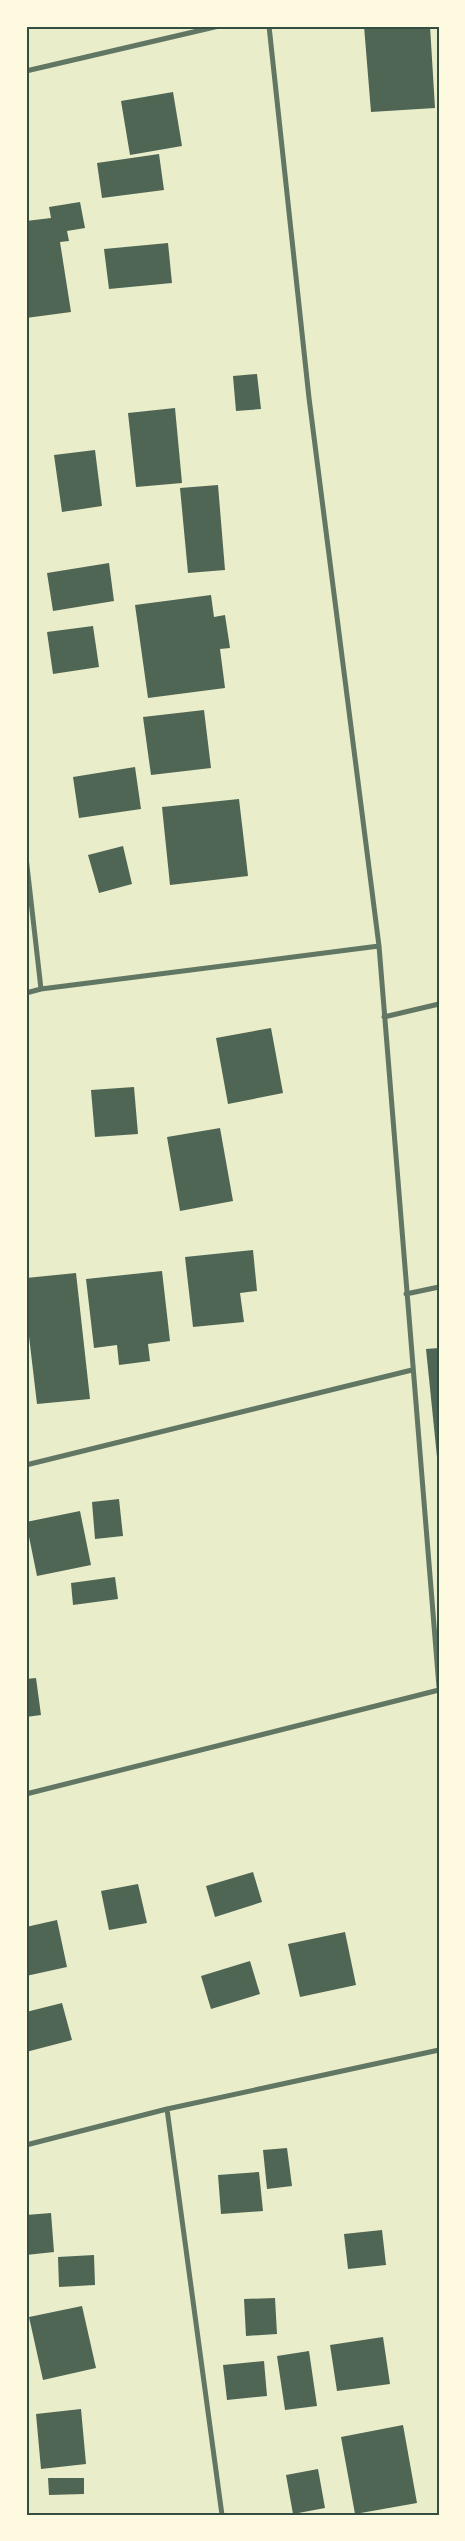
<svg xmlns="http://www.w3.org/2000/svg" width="465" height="2541" font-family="'Crimson Pro',serif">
	<rect width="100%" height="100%" fill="#e9edc9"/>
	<path fill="#4f6655" d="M364,26H430L435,108L371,112Z
		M173,92L182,146L130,155L121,101Z
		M159,154L164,190L102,198L97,163Z
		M80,202L85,228L67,231L69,241L60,242L71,312L26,318V221L51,218L49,207Z
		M168,243L172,283L109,289L104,249Z
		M257,374L261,409L236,411L233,376Z
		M175,408L182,483L136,487L128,413Z
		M95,450L102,506L62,512L54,455Z
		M218,485L225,570L188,573L180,488Z
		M109,563L114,601L53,611L47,573Z
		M211,595L214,617L225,615L230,648L220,649L225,688L148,698L135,605Z
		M93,626L99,667L53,674L47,632Z
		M204,710L211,768L151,775L143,717Z
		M135,767L141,809L79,818L73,777Z
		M239,799L248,876L170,885L162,807Z
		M123,846L132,884L99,893L88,855Z
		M271,1028L283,1093L228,1104L216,1038Z
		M134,1087L138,1134L95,1137L91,1090Z
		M220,1128L233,1201L180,1211L167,1137Z
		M253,1250L257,1291L240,1293L244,1322L193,1327L185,1257Z
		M162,1271L170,1341L148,1344L150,1361L119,1365L117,1345L94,1348L86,1279Z
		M76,1273L90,1399L37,1404L26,1311V1278Z
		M439,1348V1457H437L426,1349Z
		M119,1499L123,1536L95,1539L92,1502Z
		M80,1511L91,1565L37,1576L26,1522Z
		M115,1577L118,1599L73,1605L71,1583Z
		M36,1678L41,1715L26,1717V1679Z
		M253,1872L262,1902L215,1917L206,1886Z
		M138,1884L147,1923L109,1930L101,1891Z
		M57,1920L67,1967L26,1976V1927Z
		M345,1932L356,1985L300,1997L288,1944Z
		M250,1961L260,1994L211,2009L201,1976Z
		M62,2003L72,2040L26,2052V2012Z
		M287,2148L292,2186L267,2189L263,2150Z
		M259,2172L263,2211L221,2214L218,2175Z
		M51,2213L54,2252L26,2255V2215Z
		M382,2230L386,2265L348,2269L344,2234Z
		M94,2255L95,2285L59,2287L58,2257Z
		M275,2298L277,2334L246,2336L244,2299Z
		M82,2306L96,2368L43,2380L29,2317Z
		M383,2337L390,2384L337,2391L330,2345Z
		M309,2351L317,2406L285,2410L277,2356Z
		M264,2361L267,2396L227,2400L223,2365Z
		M81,2409L86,2464L41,2469L36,2414Z
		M403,2425L417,2503L355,2514L341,2437Z
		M318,2469L325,2508L293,2514L286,2475Z
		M48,2478H84V2494L49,2495Z"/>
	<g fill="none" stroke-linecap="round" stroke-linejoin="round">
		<path stroke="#617663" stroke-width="5" d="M269,26L309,398L379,946L439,1687
			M26,71L219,26
			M26,857L41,989
			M26,993L41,989L379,946
			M384,1017L439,1004
			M406,1294L439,1287
			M26,1465L412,1370
			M26,1794L439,1690
			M167,2109L222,2515
			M26,2145L167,2109L439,2050"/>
	</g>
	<rect width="465" height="2541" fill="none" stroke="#fefae0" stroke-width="55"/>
	<rect x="28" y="28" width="410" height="2486" fill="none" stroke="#344e41" stroke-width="2"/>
</svg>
